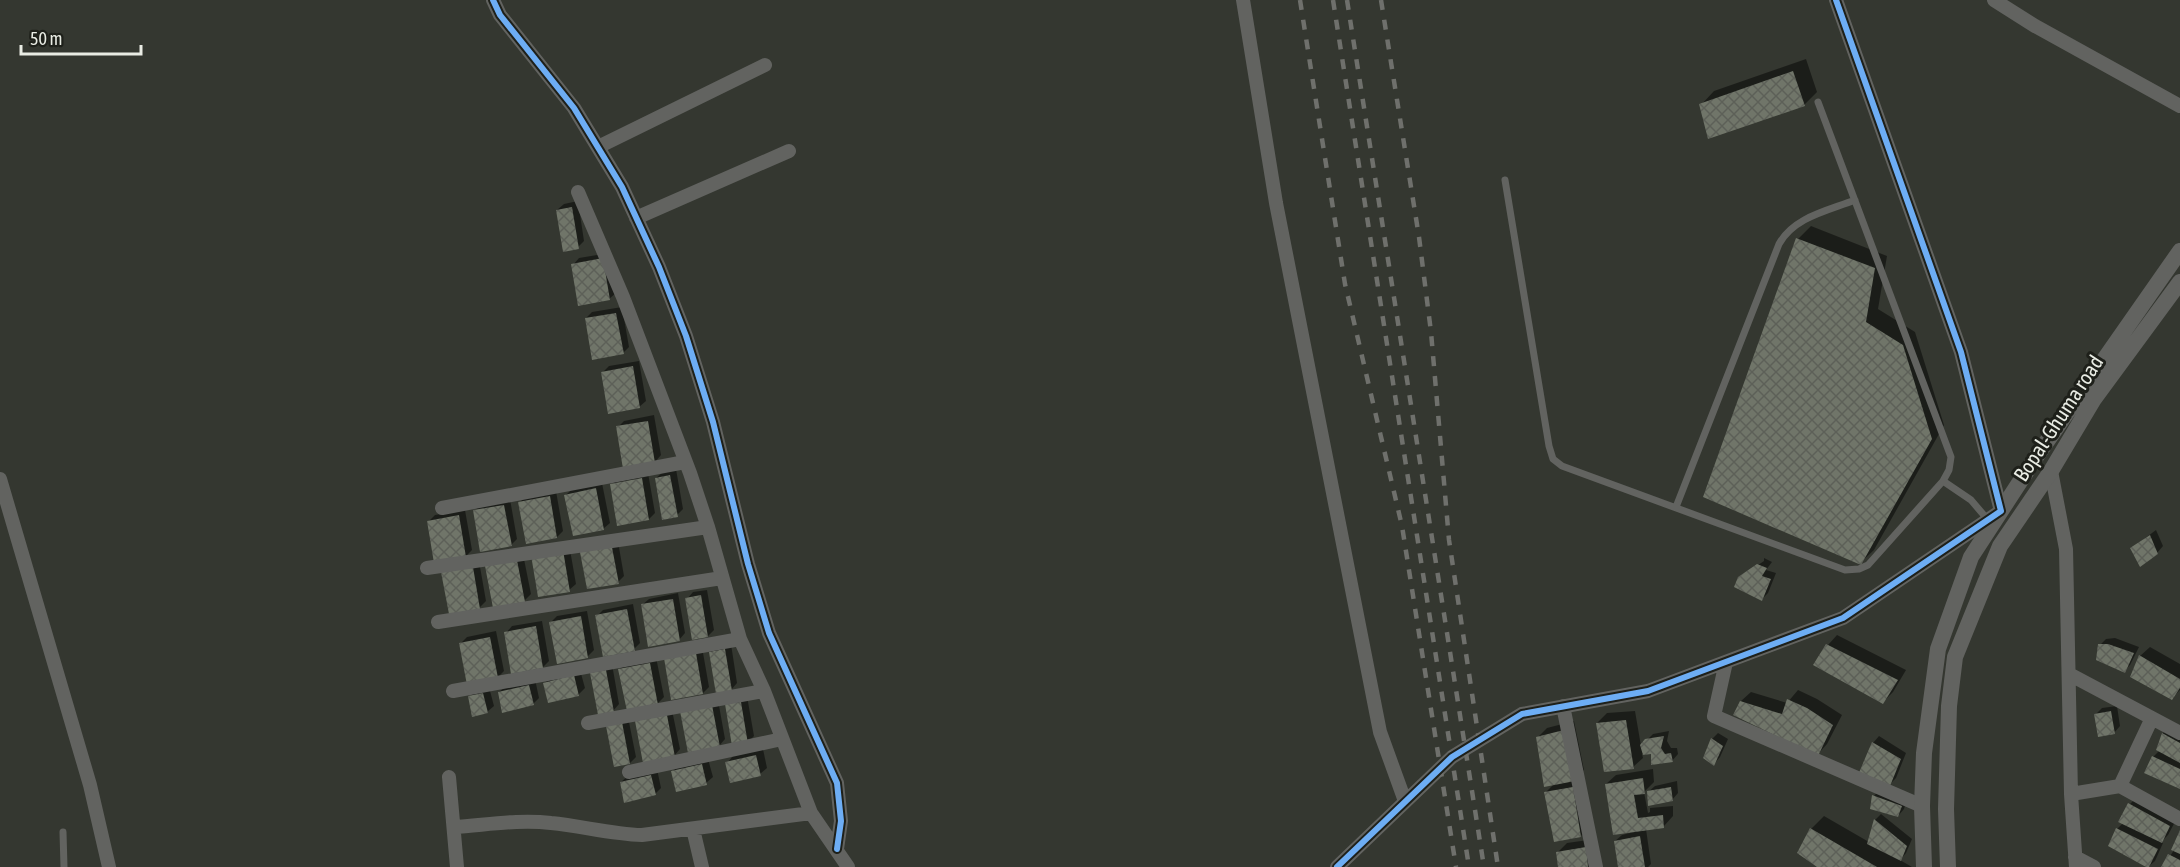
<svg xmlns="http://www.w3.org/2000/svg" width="2180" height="867" font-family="'Asap Condensed',sans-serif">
	<defs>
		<pattern id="building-cross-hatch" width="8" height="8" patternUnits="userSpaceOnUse" patternTransform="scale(1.5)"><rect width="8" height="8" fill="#707569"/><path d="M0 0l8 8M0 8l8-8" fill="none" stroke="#5d6058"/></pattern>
	</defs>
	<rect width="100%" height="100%" fill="#343730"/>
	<path fill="#0007" d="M1806,59L1817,92L1804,105H1701L1714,91Z
		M578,201L584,241L578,247L557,210L564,204Z
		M1811,226L1887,256L1878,309L1915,332L1944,425L1874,550L1860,563L1798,239Z
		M609,253L616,293L609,299L573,265L579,258Z
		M622,307L629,347L623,353L586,318L592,312Z
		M639,361L646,401L639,407L603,372L609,366Z
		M654,415L661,455L655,462L618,427L624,421Z
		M676,469L683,509L677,515L656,478L663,472Z
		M648,473L655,513L649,519L612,484L618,478Z
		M602,483L610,523L603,529L566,495L572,489Z
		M556,491L563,531L557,537L520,502L526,496Z
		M510,499L517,539L511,545L474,511L481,504Z
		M465,510L472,550L466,556L429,521L435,515Z
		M2156,530L2163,546L2157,553L2132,548Z
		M617,536L624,576L618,582L588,588Z
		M569,544L576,584L569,590L539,549Z
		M523,554L531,594L525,600L487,567Z
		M1764,558L1772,562L1766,570L1776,573L1768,593L1762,599L1743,575L1764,561Z
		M479,561L486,601L480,607L450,612L443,573Z
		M707,590L714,630L708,636L687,599L693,592Z
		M678,593L685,633L679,640L642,605L649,599Z
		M633,604L640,643L634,649L597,616L603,610Z
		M587,611L594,650L588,656L558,662L551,622L557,616Z
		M542,621L549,661L543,667L506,633L512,626Z
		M496,631L504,671L498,677L460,644L467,637Z
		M1837,635L1906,670L1893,692L1883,702L1828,645Z
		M2115,638L2139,647L2130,665L2124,671L2100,645L2106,639Z
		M731,644L737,683L731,690L710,652L717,646Z
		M702,647L709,687L703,693L666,659Z
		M2150,647L2180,664V690L2171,699L2140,656Z
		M656,657L664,697L658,703L620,669L626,663Z
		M612,664L619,704L613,711L598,667Z
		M580,670L585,688L578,695L545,683L551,677Z
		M535,679L539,698L533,704L499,692L506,686Z
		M489,687L494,706L487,712L469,697L476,691Z
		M1798,690L1817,699L1842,715L1827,744L1818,754L1741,701L1751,692L1787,703Z
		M747,696L754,736L748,742L727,705Z
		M718,700L725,739L719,746L688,705Z
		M2117,706L2120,726L2114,733L2096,714L2102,708Z
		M672,710L680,749L674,756L643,716Z
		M1635,711L1641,746L1653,734L1669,731L1667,741L1671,748H1677L1678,754L1672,761L1653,753L1642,754L1643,758L1633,767L1597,723L1607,713Z
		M628,717L636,757L630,763L614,720Z
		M1574,721L1584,770L1574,780L1590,826L1581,836L1546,792L1555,783L1537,738L1547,728Z
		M2169,727L2180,733V788L2153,757L2160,750L2158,749L2163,733Z
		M1718,733L1728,739L1720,757L1714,764L1712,739Z
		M1879,736L1906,753L1896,778L1890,784L1860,774L1873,743Z
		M763,749L767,768L760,774L727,763L733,756Z
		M708,759L713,777L706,783L672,772L679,765Z
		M657,769L661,788L655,794L621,782L628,776Z
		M1653,769L1654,782L1644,792L1648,813L1650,812V808L1673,806V816L1664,826L1646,829L1651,864L1648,867H1620L1615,841L1622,835L1630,833L1606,784L1616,775Z
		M1677,781L1678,793L1672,800L1648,792L1655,786Z
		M1880,789L1907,799L1904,809L1898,816L1872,808L1874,796Z
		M2136,798L2176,820L2168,835L2161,842L2163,843L2155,861L2148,867L2110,845L2117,829L2123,823L2130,804Z
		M1881,814L1912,839L1906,853L1900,860L1912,867H1819L1811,829L1824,816L1869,842L1875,820Z
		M2180,834V867H2163L2174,850Z
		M1595,839L1599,867H1559L1557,853L1567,843Z"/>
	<path fill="url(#building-cross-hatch)" d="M1793,71L1805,106L1708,139L1699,104Z
		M572,207L579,249L563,252L556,210Z
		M1796,238L1875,268L1866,322L1903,345L1932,439L1861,565L1703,497Z
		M603,258L610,300L578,306L571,264Z
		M616,313L624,354L592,360L585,318Z
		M633,366L640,408L608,414L601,372Z
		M648,421L655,463L623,469L616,426Z
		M670,475L678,517L662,520L655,478Z
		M642,478L649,520L617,526L610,484Z
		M596,488L604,530L573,536L564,495Z
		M550,496L557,538L526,544L518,502Z
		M504,505L512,546L480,552L473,510Z
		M459,515L466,557L434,563L427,521Z
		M2150,535L2158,554L2140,567L2130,548Z
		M611,542L619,584L587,589L579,547Z
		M563,550L570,592L538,597L531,555Z
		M517,560L525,602L493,608L485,566Z
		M1757,564L1767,568L1762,576L1771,579L1762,601L1734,587L1738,577Z
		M473,567L480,609L449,614L441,572Z
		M701,595L708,637L692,640L685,598Z
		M673,599L680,641L648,647L641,604Z
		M627,609L635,651L603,657L595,615Z
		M581,616L588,658L557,664L549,622Z
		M536,626L543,668L511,674L504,632Z
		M490,637L498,678L467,685L459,643Z
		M1826,644L1898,680L1883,704L1813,665Z
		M2098,644H2108L2134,653L2125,673L2096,660Z
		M725,649L732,691L716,694L709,652Z
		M696,653L703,694L671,700L664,658Z
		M2139,655L2180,679V688L2172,700L2130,677Z
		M650,663L658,705L627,711L618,669Z
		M606,670L614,712L598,715L590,673Z
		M574,675L579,696L548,703L543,683Z
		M529,685L534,705L502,713L498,692Z
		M483,693L488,713L472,717L468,696Z
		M1787,699L1807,708L1833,725L1818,756L1733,715L1740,701L1782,714Z
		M741,702L748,744L732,746L725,704Z
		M712,705L720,747L688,753L680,711Z
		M2111,711L2115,734L2098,737L2094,714Z
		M667,715L675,757L643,763L635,721Z
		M1626,720L1634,769L1604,772L1596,723Z
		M622,722L630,764L614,767L606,726Z
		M1564,730L1575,781L1544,787L1536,737Z
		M2162,733L2180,743V763L2156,750Z
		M1664,736L1661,748L1665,754L1671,753L1673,762L1651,765V754L1643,755L1640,745L1645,739Z
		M1711,738L1723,746L1714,766L1703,758Z
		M1872,742L1901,759L1890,786L1858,775Z
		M756,755L761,776L730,783L725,762Z
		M2152,756L2180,769V789L2144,773Z
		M702,764L707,785L676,792L671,771Z
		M651,775L656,795L624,803L620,782Z
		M1643,778L1645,794L1634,795L1638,818L1663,815L1664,828L1613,835L1605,784Z
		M1573,787L1581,837L1554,842L1544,792Z
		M1671,787L1673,801L1648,806L1647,791Z
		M1872,795L1902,806L1898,817L1870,809Z
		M2128,803L2170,826L2162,843L2118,822Z
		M1874,819L1907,846L1901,861L1867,844Z
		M1810,828L1877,867H1817L1797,853Z
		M2116,828L2158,849L2149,867H2146L2108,846Z
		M2180,830V854L2171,850Z
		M1640,836L1645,867H1618L1614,841Z
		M1586,847L1588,867H1558L1556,852Z
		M2168,854L2180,860V867H2161Z"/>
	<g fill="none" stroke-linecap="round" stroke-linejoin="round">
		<path stroke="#626360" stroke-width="7" d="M1505,180L1549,446L1553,459L1562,466L1845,570L1859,569L1868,565L1943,481L1949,470L1951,457L1818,102
			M1943,481L1971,500L1988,520
			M1676,507L1779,244C1794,217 1827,211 1855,200
			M63,832L64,867"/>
		<path stroke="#626360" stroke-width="14" d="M493,0L500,15L574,108L622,187L659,267L686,336L713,422L748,564L769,633L837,783L841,821L837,849
			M1243,0L1276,203L1380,732L1405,801
			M1994,0L2035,26L2180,106
			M598,147L765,65
			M578,192L623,297L690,473L708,527L740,639L764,691L811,813L848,867
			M636,218L789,151
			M2051,471L2066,549L2071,794L2076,867
			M0,479L90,785L109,867
			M442,508L685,462
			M427,568L708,527
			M438,622L722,578
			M1726,662L1714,716L1922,806
			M2069,674L2180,733
			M453,691L740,639
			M1563,706L1596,867
			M2152,718L2120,786L2180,819
			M588,723L764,691
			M629,772L782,739
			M449,777L457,867
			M2071,794L2120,786
			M454,827C486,825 519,819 551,823C582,826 611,834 642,835L811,813
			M693,829L702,867
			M2075,857L2094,867
			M1337,867L1452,757L1522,714L1648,691L1843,618L2001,511L1961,352L1836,0"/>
		<path stroke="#626360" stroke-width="16" d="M1924,867L1922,806L1924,753L1938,649L1971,557L2036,457L2180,251
			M1948,867L1946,809L1949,706L1955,657L2000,546L2051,471L2094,399L2180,282"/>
		<path stroke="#6f706c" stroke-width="4.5" stroke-dasharray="10 10" stroke-linecap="butt" d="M1300,0L1345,284L1402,526L1456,867
			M1333,0L1469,867
			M1347,0L1484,867
			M1381,0L1419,237L1431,332L1449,540L1498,867"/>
		<defs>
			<path id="cycleway" d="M493,0L500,15L574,108L622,187L659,267L686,336L713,422L748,564L769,633L837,783L841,821L837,849
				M1337,867L1452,757L1522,714L1648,691L1843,618L2001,511L1961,352L1836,0"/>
		</defs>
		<use href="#cycleway" stroke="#1e201a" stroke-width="10"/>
		<use href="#cycleway" stroke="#6dadf4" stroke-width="6"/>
	</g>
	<g text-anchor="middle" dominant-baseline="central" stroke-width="6" stroke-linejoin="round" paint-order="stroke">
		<g font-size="21" fill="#e9ece4" stroke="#1e201a">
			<text transform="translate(2058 418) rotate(-57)">Bopal-Ghuma road</text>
		</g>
	</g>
	<path d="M21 45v9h120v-9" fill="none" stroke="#e9ece4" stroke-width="3"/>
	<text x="30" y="45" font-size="18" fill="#e9ece4" stroke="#1e201a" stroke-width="4.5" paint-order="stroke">50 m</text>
</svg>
